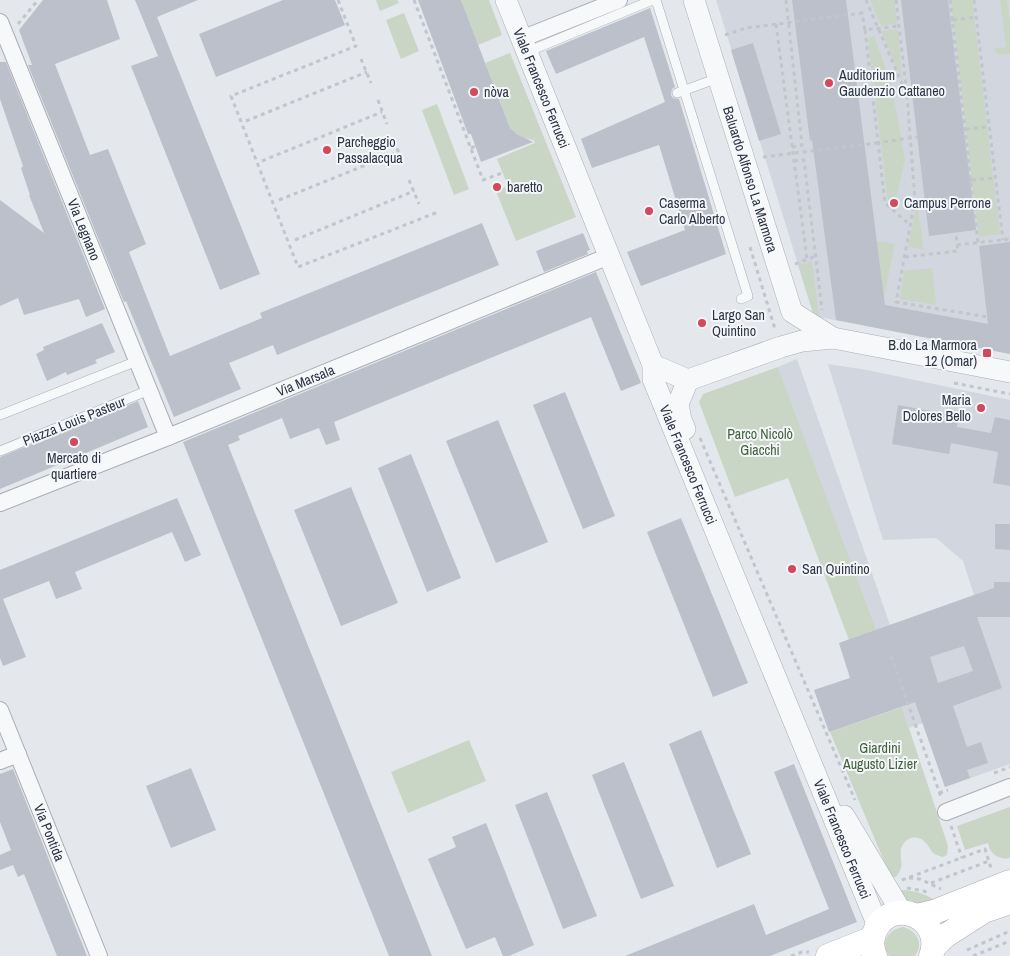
<svg xmlns="http://www.w3.org/2000/svg" width="1010" height="956" font-family="'Archivo Narrow',sans-serif">
	<rect width="100%" height="100%" fill="#e4e7ec"/>
	<path fill="#d2d6de" d="M716,0H1010V354L814,316Z
		M797,359L890,625L974,595L963,561L936,538L883,540L828,364L867,370L1010,400V764L945,787L923,723L909,728L902,707L830,732L814,690L856,676L848,669L839,643L875,630L778,367Z"/>
	<path fill="#c9d6c5" d="M376,0H397L399,3L380,11Z
		M461,0H489L502,35L478,45Z
		M870,0H894L897,24L881,26Z
		M951,0H972L1000,234L979,237Z
		M1000,0H1007L1010,24V54L998,55L994,49L1006,47Z
		M404,13L419,51L401,59L386,20Z
		M898,29L902,80L881,31Z
		M874,36L891,83L905,159L894,208L888,202L868,39Z
		M510,53L576,217L516,241L496,191L508,186L497,159L535,143L534,140C523,138 517,135 510,128L485,63Z
		M437,104L469,189L454,195L422,110Z
		M917,202L924,250L908,247Z
		M877,241L895,244L884,297Z
		M812,261L819,317L814,316L798,265Z
		M932,268L936,305L900,299L904,271Z
		M778,367L876,630L849,640L788,478L735,497L699,402L703,394Z
		M902,707L948,846L947,855L943,857C940,856 935,855 932,852C930,849 928,845 925,842C919,836 909,836 904,843C895,854 908,863 896,877H893L889,873L830,732Z
		M469,740L486,781L408,813L391,772Z
		M1010,807V858C1004,860 995,857 991,851C989,849 989,846 988,843L965,850L957,826Z
		M904,890C915,891 927,894 935,901C915,906 911,905 896,891Z
		M903,927C917,931 924,943 915,956H889C880,942 887,930 903,927Z"/>
	<path fill="#bbc0ca" fill-rule="evenodd" d="M43,0H107L120,39L55,64L90,155L108,149L133,212L146,244L129,252L170,356L262,318L260,313L482,223L499,265L277,355L273,345L229,363L241,389L174,417L126,301L124,302L28,65H32L19,30Z
		M135,0H198L157,17L260,274L220,290L131,66L158,56Z
		M283,0H335L345,25L216,77L199,34Z
		M418,0H461L510,128L517,134L533,142L481,162L471,134H468Z
		M792,0H846L885,305L988,324L979,246L1010,242V354L836,320L812,140L810,141Z
		M901,0H948L976,230L929,236Z
		M650,8L675,87L672,89L671,95L673,98L679,99L726,254L641,286L627,252L685,230L659,145L592,168L581,139L665,102L644,37L556,74L546,51Z
		M753,43L781,134L759,141L731,50Z
		M0,62H6L105,309L86,317L79,299L24,315L18,298L0,306V200L44,233L29,195H30L21,168L23,166L0,99Z
		M583,233L590,250L587,251L588,254L544,272L536,251Z
		M596,272L641,383L621,391L591,317L334,422L340,440L326,445L319,428L290,439L282,418L238,436L240,440L228,445L432,956H389L183,442Z
		M102,323L115,352L95,360L97,363L67,375L66,372L47,381L36,354L44,350L43,347Z
		M565,392L615,516L583,529L533,405Z
		M138,401L148,427L0,489V457Z
		M898,405L959,416L957,427L991,433L995,417L1010,420V486L993,483L998,452L951,443L949,454L892,444Z
		M498,420L548,542L496,563L446,441Z
		M411,454L461,578L427,592L378,468Z
		M351,487L398,603L341,626L294,510Z
		M177,498L201,555L185,562L172,532L75,572L82,589L56,599L49,581L3,599L26,657L3,666L0,658V570Z
		M681,518L748,683L713,697L647,532Z
		M995,524H1010V550L995,549Z
		M994,582H1010V617H977L1002,688L953,706L967,747L981,742L988,763L967,770L970,778L945,787L915,702L829,732L814,690L850,678L839,643L994,588ZM964,646L973,671L938,683L930,657Z
		M701,730L751,854L717,868L669,744Z
		M624,762L674,886L641,899L592,775Z
		M794,764L857,922L770,956H625L754,904L766,935L829,909L774,772Z
		M191,768L216,830L171,848L146,786Z
		M13,769L87,956H57L24,874L18,877L13,865L0,870V855L11,850L0,822V774Z
		M547,792L597,916L563,929L515,805Z
		M486,823L534,945L509,956H503L495,937L466,949L428,859L456,847L452,837Z"/>
	<g fill="none" stroke-linecap="round" stroke-linejoin="round">
		<defs>
			<path id="service" d="M527,52L650,1H654L657,3L748,296L741,299
				M677,93L718,78
				M0,415L137,361
				M0,451L149,390"/>
			<g id="minor">
				<path id="s1" d="M0,22L168,437"/>
				<path d="M521,39L619,0"/>
				<path id="s2" d="M0,503L168,437L609,256"/>
				<path id="s3" d="M0,710L99,956"/>
				<path d="M0,761L18,754"/>
				<path d="M946,812L1010,787"/>
			</g>
			<g id="tertiary">
				<path id="s4" d="M506,0L653,365V379L878,926"/>
				<path id="s5" d="M694,0L792,312L833,338"/>
				<path d="M653,365L688,380L781,347L802,341L833,338L1010,372"/>
				<path d="M685,429L681,420L678,404L688,380"/>
				<path d="M844,816L902,913"/>
			</g>
			<path id="secondary" d="M917,916L934,912L1010,882
				M934,947L945,936L984,911L1010,902
				M828,956L873,938
				M875,956C871,947 871,938 876,929C894,895 945,919 931,956"/>
		</defs>
		<use href="#service" stroke="#a9aeb7" stroke-width="10"/>
		<use href="#minor" stroke="#a9aeb7" stroke-width="18"/>
		<use href="#tertiary" stroke="#a9aeb7" stroke-width="22"/>
		<use href="#secondary" stroke="#a9aeb7" stroke-width="25"/>
		<path stroke="#c2c5cb" stroke-width="3" stroke-dasharray="4 4" stroke-linecap="butt" d="M338,0L356,46L231,96L298,267L438,212
			M414,0L483,180L502,173
			M786,0L802,145L792,147
			M866,0L906,93
			M896,0L907,95L915,200L896,302L988,317
			M950,0L978,243
			M974,0L1003,240
			M953,20L976,17
			M18,24L38,0
			M776,24L807,259
			M865,30L885,203L910,225
			M725,35L746,28L862,13L865,30L899,26
			M361,59L371,83
			M378,100L387,124
			M246,121L367,72
			M966,129L989,127
			M394,141L403,163
			M471,148L476,146
			M763,157L876,143
			M262,161L382,112
			M794,161L804,160L822,310
			M409,180L419,204
			M972,180L995,178
			M279,200L398,152
			M295,240L414,191
			M957,245L1010,239
			M750,247L775,329
			M905,257L958,251L956,233
			M795,264L816,256
			M954,383L1010,394
			M700,438L855,800
			M891,656L941,797
			M994,773L1010,767
			M939,793L948,790
			M951,826L962,858
			M909,878L920,879L941,889
			M902,880L985,849L991,868H993
			M931,883L989,861
			M907,888L924,891L928,893
			M967,950L1010,931
			M791,956L802,952H809
			M973,956L1010,941"/>
		<use href="#service" stroke="#f7f8fa" stroke-width="9"/>
		<use href="#minor" stroke="#f7f8fa" stroke-width="16"/>
		<use href="#tertiary" stroke="#f7f8fa" stroke-width="21"/>
		<use href="#secondary" stroke="#fff" stroke-width="24"/>
		<path stroke="#c2c5cb" stroke-width="3" stroke-dasharray="4 4" stroke-linecap="butt" d="M951,20H953
			M964,130L966,129
			M876,143L917,137
			M970,181L972,180"/>
	</g>
	<g fill="#d1495b" stroke="#f4f6f9" stroke-width="2">
		<circle cx="829" cy="83" r="5"/>
		<circle cx="474" cy="92" r="5"/>
		<circle cx="327" cy="150" r="5"/>
		<circle cx="497" cy="187" r="5"/>
		<circle cx="894" cy="203" r="5"/>
		<circle cx="649" cy="211" r="5"/>
		<circle cx="702" cy="323" r="5"/>
		<rect x="982" y="348" width="10" height="10" rx="2.5"/>
		<circle cx="981" cy="408" r="5"/>
		<circle cx="74" cy="442" r="5"/>
		<circle cx="792" cy="569" r="5"/>
	</g>
	<g text-anchor="middle" dominant-baseline="central" stroke-width="4" stroke-linejoin="round" paint-order="stroke">
		<g font-size="14" fill="#2b3445" stroke="#f4f6f9" text-anchor="start">
			<text x="839" y="75">Auditorium<tspan x="839" dy="16">Gaudenzio Cattaneo</tspan></text>
			<text x="484" y="92">nòva</text>
			<text x="337" y="142">Parcheggio<tspan x="337" dy="16">Passalacqua</tspan></text>
			<text x="507" y="187">baretto</text>
			<text x="659" y="203">Caserma<tspan x="659" dy="16">Carlo Alberto</tspan></text>
			<text x="904" y="203">Campus Perrone</text>
			<text x="712" y="315">Largo San<tspan x="712" dy="16">Quintino</tspan></text>
			<text x="977" y="345" text-anchor="end">B.do La Marmora<tspan x="977" dy="16">12 (Omar)</tspan></text>
			<text x="971" y="400" text-anchor="end">Maria<tspan x="971" dy="16">Dolores Bello</tspan></text>
			<text x="74" y="458" text-anchor="middle">Mercato di<tspan x="74" dy="16">quartiere</tspan></text>
			<text x="802" y="569">San Quintino</text>
		</g>
		<g font-size="14" fill="#2b3445" stroke="#f4f6f9">
			<text stroke="none"><textPath href="#s4" startOffset="95">Viale Francesco Ferrucci</textPath></text>
			<text stroke="none"><textPath href="#s5" startOffset="188">Baluardo Alfonso La Marmora</textPath></text>
			<text stroke="none"><textPath href="#s1" startOffset="224">Via Legnano</textPath></text>
			<text stroke="none"><textPath href="#s2" startOffset="329">Via Marsala</textPath></text>
			<text transform="translate(74 421) rotate(-22)">Piazza Louis Pasteur</text>
			<text stroke="none"><textPath href="#s4" startOffset="500">Viale Francesco Ferrucci</textPath></text>
			<text stroke="none"><textPath href="#s3" startOffset="132">Via Pontida</textPath></text>
			<text stroke="none"><textPath href="#s4" startOffset="905">Viale Francesco Ferrucci</textPath></text>
		</g>
		<g font-size="14" fill="#3f6138" stroke="#f4f6f9">
			<text x="760" y="434">Parco Nicolò<tspan x="760" dy="16">Giacchi</tspan></text>
			<text x="880" y="748">Giardini<tspan x="880" dy="16">Augusto Lizier</tspan></text>
		</g>
	</g>
</svg>
